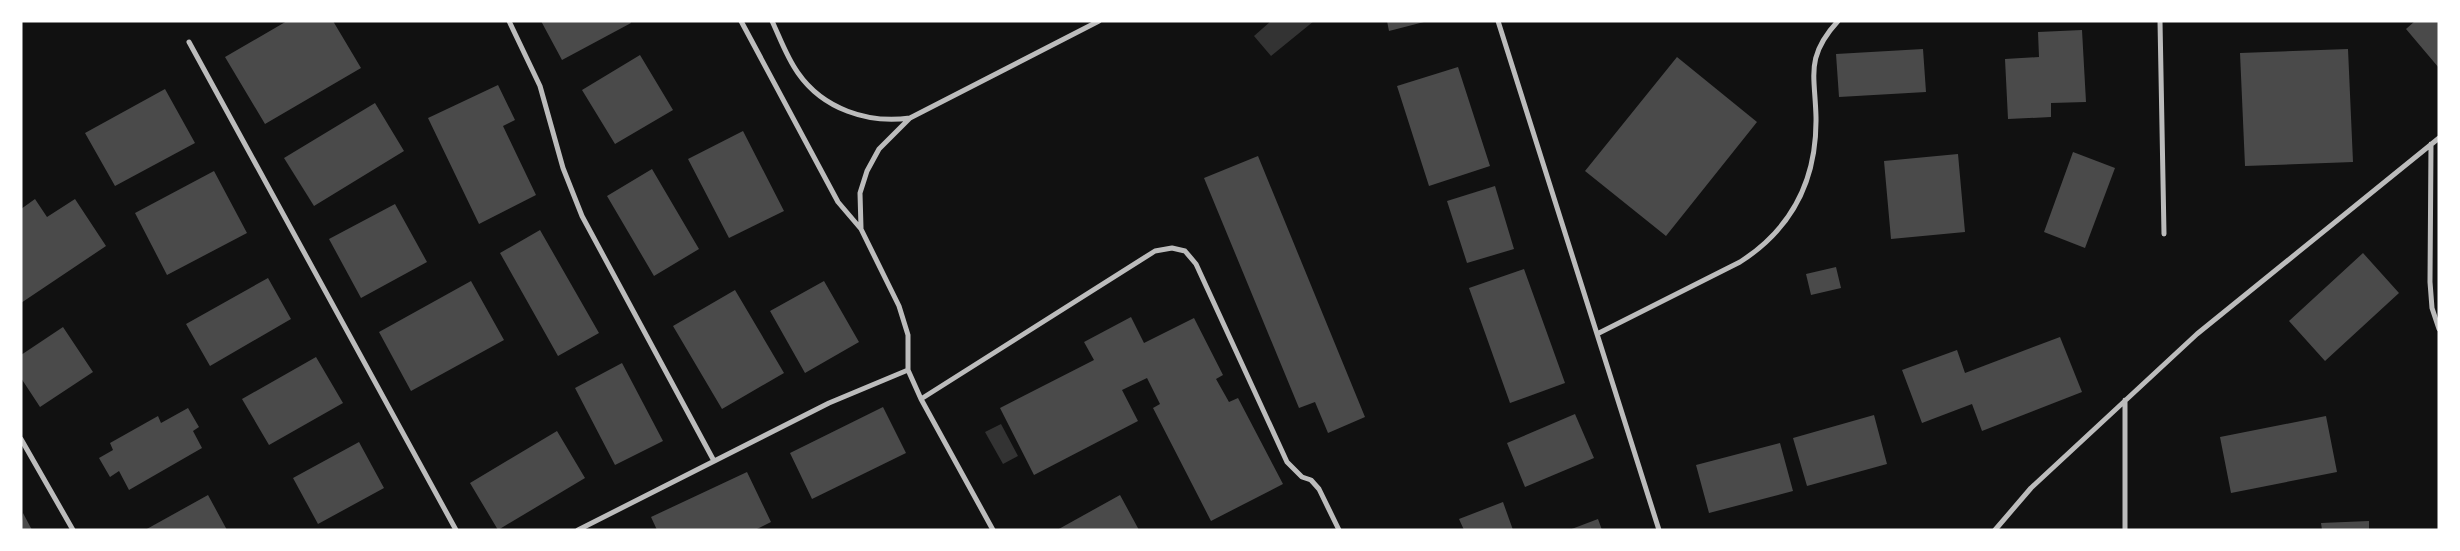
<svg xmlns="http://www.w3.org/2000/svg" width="2460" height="551" font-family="'Golos Text',sans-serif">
	<rect width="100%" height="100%" fill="#111"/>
	<path fill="#333" d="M1271,21H1314L1271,56L1254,36Z
		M1001,424L1018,456L1003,464L985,432Z"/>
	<path fill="#4a4a4a" d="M287,21H333L361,68L265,124L225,57Z
		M541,21H630L631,23L562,60Z
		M1387,21H1424V22L1389,31Z
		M2415,21H2439V68L2406,29Z
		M2082,30L2086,102L2051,103V117L2008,119L2005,59L2039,57L2038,32Z
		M1923,49L1926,92L1839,97L1836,54Z
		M2348,49L2353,162L2245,166L2240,53Z
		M640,55L673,110L615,144L582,90Z
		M1677,57L1757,122L1666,236L1585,171Z
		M1458,67L1490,166L1429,186L1397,86Z
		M498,85L515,120L503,126L536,195L479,224L428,118Z
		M165,89L195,143L115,186L85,133Z
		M375,103L404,151L314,206L284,158Z
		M743,131L784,211L729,238L688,159Z
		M2073,152L2115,168L2085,248L2044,232Z
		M1958,154L1965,232L1891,239L1884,161Z
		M1258,156L1365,417L1328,433L1315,402L1299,408L1204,178Z
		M652,169L699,249L654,276L607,196Z
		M214,171L247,233L167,275L135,213Z
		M1495,186L1514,249L1467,263L1447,201Z
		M35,199L47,217L75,199L106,246L21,303V209Z
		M395,204L427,262L361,298L329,239Z
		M540,230L599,333L558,356L500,253Z
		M2363,253L2399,293L2325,361L2289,321Z
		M1836,267L1841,288L1811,295L1806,274Z
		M1524,269L1565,383L1510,403L1469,288Z
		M268,278L291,319L210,366L186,324Z
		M471,281L504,340L411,391L379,332Z
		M824,281L859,342L805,373L770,311Z
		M735,290L784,373L722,409L673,326Z
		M1131,317L1144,343L1194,318L1223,375L1216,379L1229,402L1238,398L1283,484L1211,521L1153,408L1160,404L1147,378L1122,390L1138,421L1034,475L1000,408L1094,360L1084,342Z
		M63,327L93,372L40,407L21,378V355Z
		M2060,337L2082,392L1982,431L1972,404L1922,423L1902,370L1957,350L1965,373Z
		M316,357L343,403L269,445L242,399Z
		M622,363L663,441L615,465L575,388Z
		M883,407L906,453L812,499L790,453Z
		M188,408L199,427L193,431L202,448L129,490L119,471L110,477L99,458L113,450L110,443L158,416L161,423Z
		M1575,414L1594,458L1525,487L1507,443Z
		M1874,415L1887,464L1807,486L1793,438Z
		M2326,416L2337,472L2231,493L2220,437Z
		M557,431L585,478L498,530L470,483Z
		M359,442L384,488L318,524L293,478Z
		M1780,443L1793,491L1709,513L1696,465Z
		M747,472L771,522L755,530H657L651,517Z
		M208,495L227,530H145Z
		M1120,495L1139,530H1057Z
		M1503,502L1513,530H1464L1459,519Z
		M23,513L32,530H21Z
		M1598,519L1602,530H1569Z
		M2369,521V530H2322L2321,523Z"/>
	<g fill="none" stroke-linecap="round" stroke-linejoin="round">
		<path stroke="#bcbcbc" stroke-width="5" d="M509,21L540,86L563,168L582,216L714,461
			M741,21L838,202L861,229L899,306L908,335V370L921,399L993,530
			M772,21C780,38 787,58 798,73C823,109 868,124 910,118
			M1498,21L1659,530
			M2160,21L2164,234
			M189,42L456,530
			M2431,144L2430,282L2432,308L2439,329
			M861,228L860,193L867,171L879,149L910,118L1099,21
			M1597,334L1740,262C1793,228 1817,180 1816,117C1815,75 1805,57 1838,21
			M921,399L1155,251L1172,248L1185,251L1196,264L1287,462L1302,477L1311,480L1319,489L1339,530
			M2125,400V530
			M21,439L73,530
			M578,530L829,403L908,370
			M1995,530L2031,488L2197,334L2439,138"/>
	</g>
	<rect width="2460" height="551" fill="none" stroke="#ffffff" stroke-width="45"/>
</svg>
